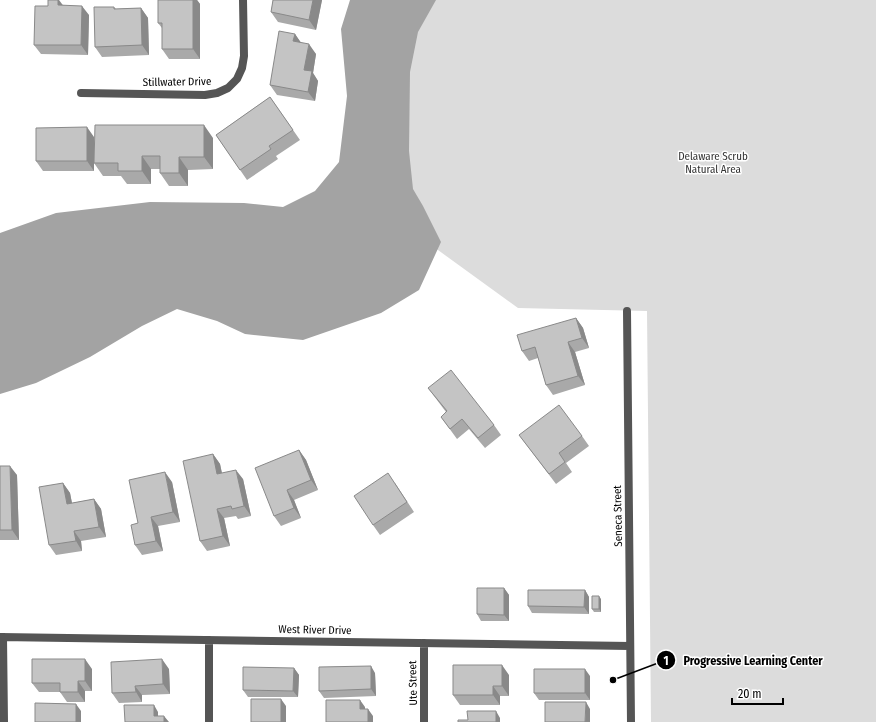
<svg xmlns="http://www.w3.org/2000/svg" width="876" height="722" font-family="'Fira Sans Condensed',sans-serif">
	<rect width="100%" height="100%" fill="#fff"/>
	<path fill="#dcdcdc" d="M422,0H876V722H651L647,311L518,308L420,237L400,148V38Z"/>
	<path fill="#a3a3a3" d="M350,0H436L418,32L410,72L409,151L413,189L423,206L441,242L419,290L381,313L303,340L245,334L217,321L177,309L142,326L90,357L36,383L0,394V233L56,213L150,202L244,203L283,207L315,191L339,162L347,96L341,29Z"/>
	<g fill="none" stroke-linecap="round" stroke-linejoin="round">
		<path stroke="#555" stroke-width="8" d="M81,93L205,95L217,93L228,88L237,79L242,68L244,56L243,0
			M627,311L631,722
			M0,637L630,646
			M3,637L4,722
			M424,643V722
			M209,722V640"/>
	</g>
	<path fill="#a9a9a9" d="M158,0H197L200,4V59H169L162,49V28L158,23Z
		M273,0H322L316,30L278,22L271,12Z
		M63,5L89,15L88,55L41,54L34,45L48,6Z
		M114,7L116,9L141,8L148,18L149,55L102,57L95,47Z
		M295,34L300,42L316,54L313,73L318,81L315,101L277,95L270,85Z
		M270,97L300,140L276,156L278,159L247,180L216,135Z
		M94,137V171H43L36,161Z
		M213,138V169L188,170V186H169L160,173V169H151V184H127L121,176H103L94,163Z
		M576,318L583,328L589,348L575,352L585,385L553,395L546,385L538,358L529,361L522,351Z
		M428,388L494,425L501,435L485,448L469,429L457,439L441,417L446,412Z
		M519,435L582,436L589,446L566,463L572,472L556,484Z
		M299,450L306,460L318,490L294,500L301,518L281,526L274,516Z
		M213,454L220,464L222,473L243,479L251,516L238,519L236,516L224,518L230,546L207,551L200,541Z
		M0,466L17,475L19,540H0Z
		M172,482L180,522L158,526L163,551L142,555L135,545L138,523Z
		M63,483L70,493L72,503L94,499L101,509L106,537L81,541L82,551L56,555L49,545Z
		M395,483L414,512L380,535L373,525Z
		M504,588L509,595V621H481L477,614Z
		M585,590L589,597V614L532,613L528,606Z
		M601,599V612H594L592,609Z
		M294,668L299,675L298,697H248L243,690Z
		M92,669V691H85V702H67L60,692H39L32,683Z
		M169,669L170,694L142,695V702L119,703L112,693Z
		M375,673L376,696L324,698L319,691Z
		M509,675V696H500V705H460L453,695Z
		M590,676V700H539L534,693Z"/>
	<path fill="#898989" d="M58,0H59L65,8L58,5Z
		M193,0H197L200,4V59L193,49Z
		M313,0H322L316,30L309,20Z
		M82,6L89,15L88,55L81,45Z
		M141,8L148,18L149,55L142,45Z
		M295,34L302,44L293,41Z
		M309,44L316,54L313,73L318,81L315,101L308,92L304,70Z
		M204,125L213,138V169L204,157Z
		M87,127L94,137V171L87,161Z
		M142,156L151,169V184L142,171Z
		M179,157L188,170V186L179,173Z
		M576,318L583,328L589,348L582,338Z
		M568,342L575,352L585,385L578,376Z
		M299,450L306,460L318,490L311,480Z
		M213,454L220,464L224,484L217,474Z
		M10,466L17,475L19,540L12,530Z
		M236,470L243,479L251,516L244,506Z
		M165,472L172,482L180,522L173,512Z
		M63,483L70,493L74,514L67,504Z
		M287,490L294,500L301,518L294,508Z
		M94,499L101,509L106,537L99,527Z
		M217,509L224,518L230,546L223,536Z
		M151,517L158,526L163,551L156,541Z
		M74,531L81,541L82,551L76,541Z
		M504,588L509,595V621L504,615Z
		M585,590L589,597V614L584,607Z
		M599,596L601,599V612L599,609Z
		M85,659L92,669V691L85,681Z
		M162,659L169,669L170,694L163,684Z
		M502,665L509,675V696L502,686Z
		M371,666L375,673L376,696L371,689Z
		M294,668L299,675L298,697L293,691Z
		M585,669L590,676V700L585,693Z
		M78,681L85,691V702L78,692Z
		M135,686L142,695V702L136,692Z
		M493,686L500,696V705L493,695Z
		M281,699L286,706V722H281Z
		M360,700L365,707V716L360,709Z
		M586,702L590,709V722H585Z
		M76,704L81,711V722H76Z
		M154,705L158,712V722L154,716Z
		M368,709L373,716V722H368Z
		M496,711L500,718V722H496Z
		M164,716L169,722H164Z"/>
	<path fill="#c4c4c4" stroke="#898989" d="M48,0H58V5L82,6L81,45H34L35,6H48Z
		M158,0H193V49H162V23H158Z
		M273,0H313L309,20L271,12Z
		M94,7H114V9L141,8L142,45L95,47Z
		M279,31L295,34L293,41L309,44L304,70L312,71L308,92L270,85Z
		M270,97L293,130L269,146L271,149L240,170L216,135Z
		M95,125H204V157H179V173H160V156H142V171H118V163H94Z
		M87,127V161H36V128Z
		M576,318L582,338L568,342L578,376L546,385L535,347L522,351L517,335Z
		M451,370L494,425L478,438L462,419L450,429L441,417L447,411L428,388Z
		M559,405L582,436L559,453L565,462L549,474L519,435Z
		M299,450L311,480L287,490L294,508L274,516L255,468Z
		M213,454L217,474L236,470L244,506L232,509L231,506L217,509L223,536L200,541L183,461Z
		M0,466H10L12,530H0Z
		M165,472L173,512L151,517L156,541L135,545L131,525L138,523L129,480Z
		M388,473L407,502L373,525L354,496Z
		M63,483L67,504L94,499L99,527L74,531L76,541L49,545L39,487Z
		M477,588H504V615L477,614Z
		M528,590H585L584,607L528,606Z
		M592,596H599V609H592Z
		M32,659H85V681H78V692H60V683H32Z
		M162,659L163,684L135,686L136,692L112,693L111,662Z
		M453,665H502V686H493V695H453Z
		M371,666V689L319,691V667Z
		M243,667L294,668L293,691L243,690Z
		M534,669H585V693H534Z
		M251,699H281V722H251Z
		M326,700H360V709H368V722H326Z
		M545,702H586L585,722H545Z
		M35,703L76,704V722H35Z
		M124,705H154V716H164V722H125Z
		M467,711H496V722H458V720H468Z"/>
	<g text-anchor="middle" dominant-baseline="central" stroke-width="3" stroke-linejoin="round" paint-order="stroke">
		<g font-size="11" fill="#000" stroke="#fff">
			<text transform="translate(177 82) rotate(-1)">Stillwater Drive</text>
			<text transform="translate(618 516) rotate(-91)">Seneca Street</text>
			<text transform="translate(315 630) rotate(1)">West River Drive</text>
			<text transform="translate(413 683) rotate(-91)">Ute Street</text>
		</g>
		<g font-size="11" fill="#333" stroke="#fff">
			<text x="713" y="156">Delaware Scrub<tspan x="713" dy="13">Natural Area</tspan></text>
		</g>
	</g>
	<path fill="none" stroke="#000" stroke-width="1.5" d="M613 680L666 660"/>
	<g fill="#000" stroke="#fff" stroke-width="1.5">
		<circle cx="613" cy="680" r="4"/>
		<circle cx="666" cy="660" r="10"/>
	</g>
	<g font-size="12" text-anchor="middle" font-weight="bold" fill="#fff">
		<text x="666" y="665">1</text>
	</g>
	<g font-size="12" text-anchor="middle" font-weight="bold" fill="#000" stroke="#fff" stroke-width="3" stroke-linejoin="round" paint-order="stroke">
		<text x="753" y="665">Progressive Learning Center</text>
	</g>
	<path d="M732 698v6h51v-6" fill="none" stroke="#000000" stroke-width="2"/>
	<text x="738" y="698" font-size="12" fill="#000000" stroke="#ffffff" stroke-width="3" paint-order="stroke">20 m</text>
</svg>
